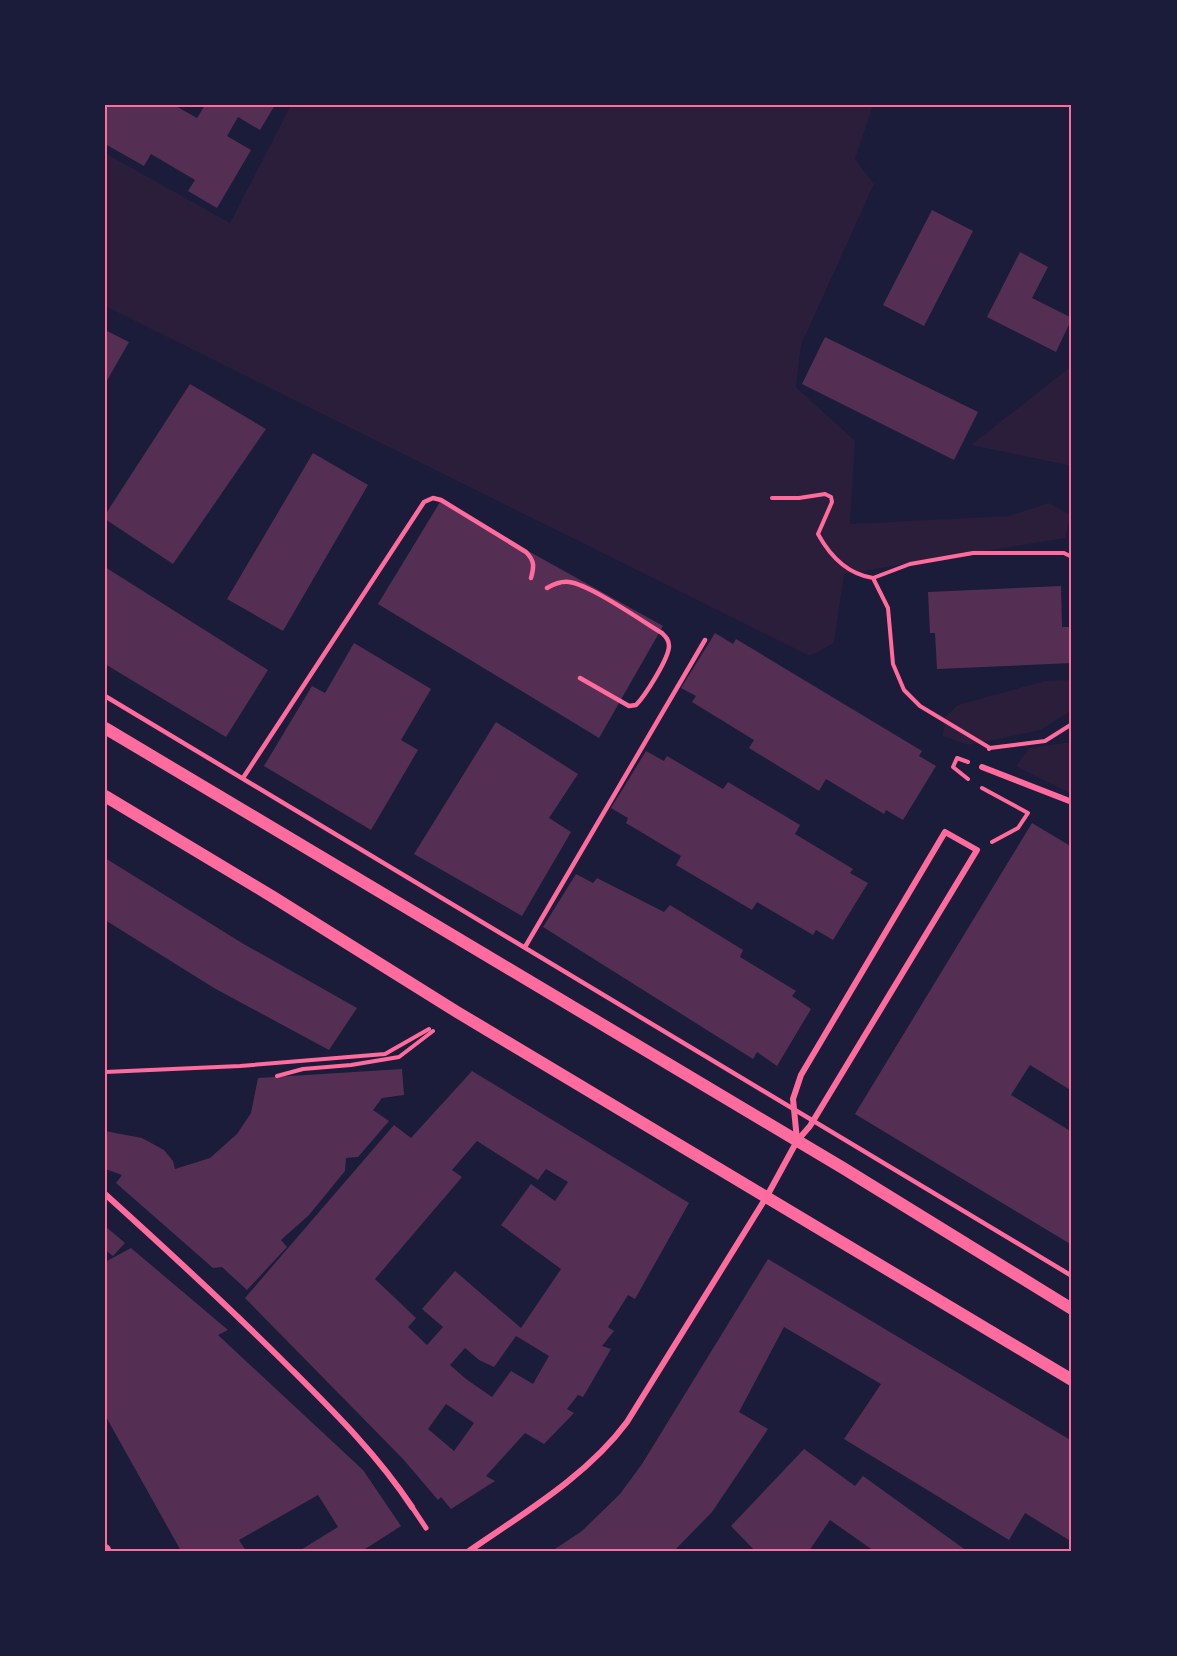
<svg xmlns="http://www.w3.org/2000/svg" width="1177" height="1656" font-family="Roboto,sans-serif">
	<rect width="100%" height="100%" fill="#1b1b3a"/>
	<path fill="#2a1e3b" d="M291,105H873L855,159L874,184L801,345L796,387L855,441L850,524L1010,516L1049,503L1070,515L1065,538L844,574L834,643L810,656L105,306V153L230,223Z
		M1072,364V466L971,445L1069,368Z
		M1072,680V710L1041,730L968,745L943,736L945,717L958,705L1045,681Z
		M1072,742V794L1016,766L1029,748Z"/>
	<path fill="#542f53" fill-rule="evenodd" d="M105,105H174L197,118L205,105H275L260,130L238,117L227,136L251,150L217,208L188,191L195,180L151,154L144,166L105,144Z
		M932,210L973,231L924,326L883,305Z
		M1020,252L1048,267L1032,298L1072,318L1056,352L987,317Z
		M105,330L129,342L105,384Z
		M825,337L978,412L954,460L802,384Z
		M190,384L266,429L173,564L105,519V515Z
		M313,453L368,485L283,631L227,599Z
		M440,502L663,626L599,738L378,604Z
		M105,567L268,670L226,737L105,664Z
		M1061,586L1062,627H1072V663L937,669L935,633H930L928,592Z
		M715,633L733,644L736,639L922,751L919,756L936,766L903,820L886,810L884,814L826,779L819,791L749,748L754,740L692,702L696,696L681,688Z
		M354,643L431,689L401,740L418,750L371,830L264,766L312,686L325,693Z
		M496,722L578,774L549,818L571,832L522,916L414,854Z
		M646,751L664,761L667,756L723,789L728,782L800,825L795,834L853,869L850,873L868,883L833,940L816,930L813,935L757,902L752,910L676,865L681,856L626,823L628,818L611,808Z
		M1032,823L1072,847V1091L1030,1065L1011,1095L1072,1132V1245L855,1114Z
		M105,858L242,943L357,1008L329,1050L214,988L105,920Z
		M576,874L593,883L597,878L664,912L670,905L743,950L740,957L796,991L792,996L811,1009L777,1066L757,1052L753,1059L543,927Z
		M402,1069L404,1095L382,1098L373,1110L389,1121L358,1157L346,1158L345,1171L309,1215L281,1240L287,1247L247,1290L222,1267L213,1268L116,1183L122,1175L105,1169V1131L142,1138L164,1150L173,1161L175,1169L210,1158L237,1134L251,1113L258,1078Z
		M472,1071L689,1203L635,1299L628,1295L608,1327L614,1331L602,1346L611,1349L583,1397L578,1395L567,1409L574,1413L544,1444L525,1433L486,1476L495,1481L451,1509L441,1497L438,1500L403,1459L245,1298L394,1125L411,1138ZM477,1141L538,1180L546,1169L568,1182L555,1201L531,1184L501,1225L561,1269L521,1328L455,1271L422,1309L443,1327L427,1345L408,1327L416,1318L375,1279L462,1177L452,1170ZM516,1336L549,1356L533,1384L511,1371L492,1397L466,1379L450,1365L465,1348L479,1360L494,1367ZM446,1404L474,1423L454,1451L428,1429Z
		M105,1226L125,1243L113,1256L105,1250Z
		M131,1248L228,1330L218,1335L363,1470L401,1526L362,1551H299L338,1527L318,1495L239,1540L246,1551H181L105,1415V1262Z
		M768,1259L1072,1441V1534L1069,1540L1025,1513L1009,1540L844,1439L881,1384L784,1327L739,1412L768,1429L712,1512L674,1551H552L582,1531L620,1494L642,1464Z
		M804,1449L855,1486L863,1476L967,1551H874L830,1520L809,1551H755L731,1526Z"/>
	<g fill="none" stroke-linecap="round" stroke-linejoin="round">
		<path stroke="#ff6b9d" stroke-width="4" d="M772,498H799L825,494L831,497L832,502L818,534C830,556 847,574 873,578L888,608L893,664L904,690L920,706L990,748
			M873,578L910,564L973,553H1064L1072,557
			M989,749L990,748L1045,741L1072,724
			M968,762L957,758L953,767L968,779
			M982,788L1028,813L1018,828L992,842
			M105,1072L240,1066L385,1054L429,1029
			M277,1076L303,1069L351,1065L399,1057L433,1031"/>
		<path stroke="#ff6b9d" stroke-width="4.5" d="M547,588C554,584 561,581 569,582C589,584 642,621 662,633C666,637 669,640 669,646C669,658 645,696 636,705L629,706L580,678
			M105,696L1072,1276
			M243,778L424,502L433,498L441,500L526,552C535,561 534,567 531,578
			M525,947L705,640"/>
		<path stroke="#ff6b9d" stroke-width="5" d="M412,1507L426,1528"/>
		<path stroke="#ff6b9d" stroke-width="6" d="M982,767L1072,802
			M105,1194C167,1250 229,1307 288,1366C333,1411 377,1454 412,1507
			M469,1551C524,1513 587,1476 627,1422L767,1196L797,1141L810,1126L977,850L945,832L801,1075L793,1099L797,1140"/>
		<path stroke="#ff6b9d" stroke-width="12" d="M105,728L843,1168L1072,1309
			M105,796L273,897L457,1012L1072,1380
			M105,1550V1551"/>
	</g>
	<rect width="1177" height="1656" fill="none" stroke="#1b1b3a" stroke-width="213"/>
	<rect x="106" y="106" width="964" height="1444" fill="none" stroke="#ff6b9d" stroke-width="2"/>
</svg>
